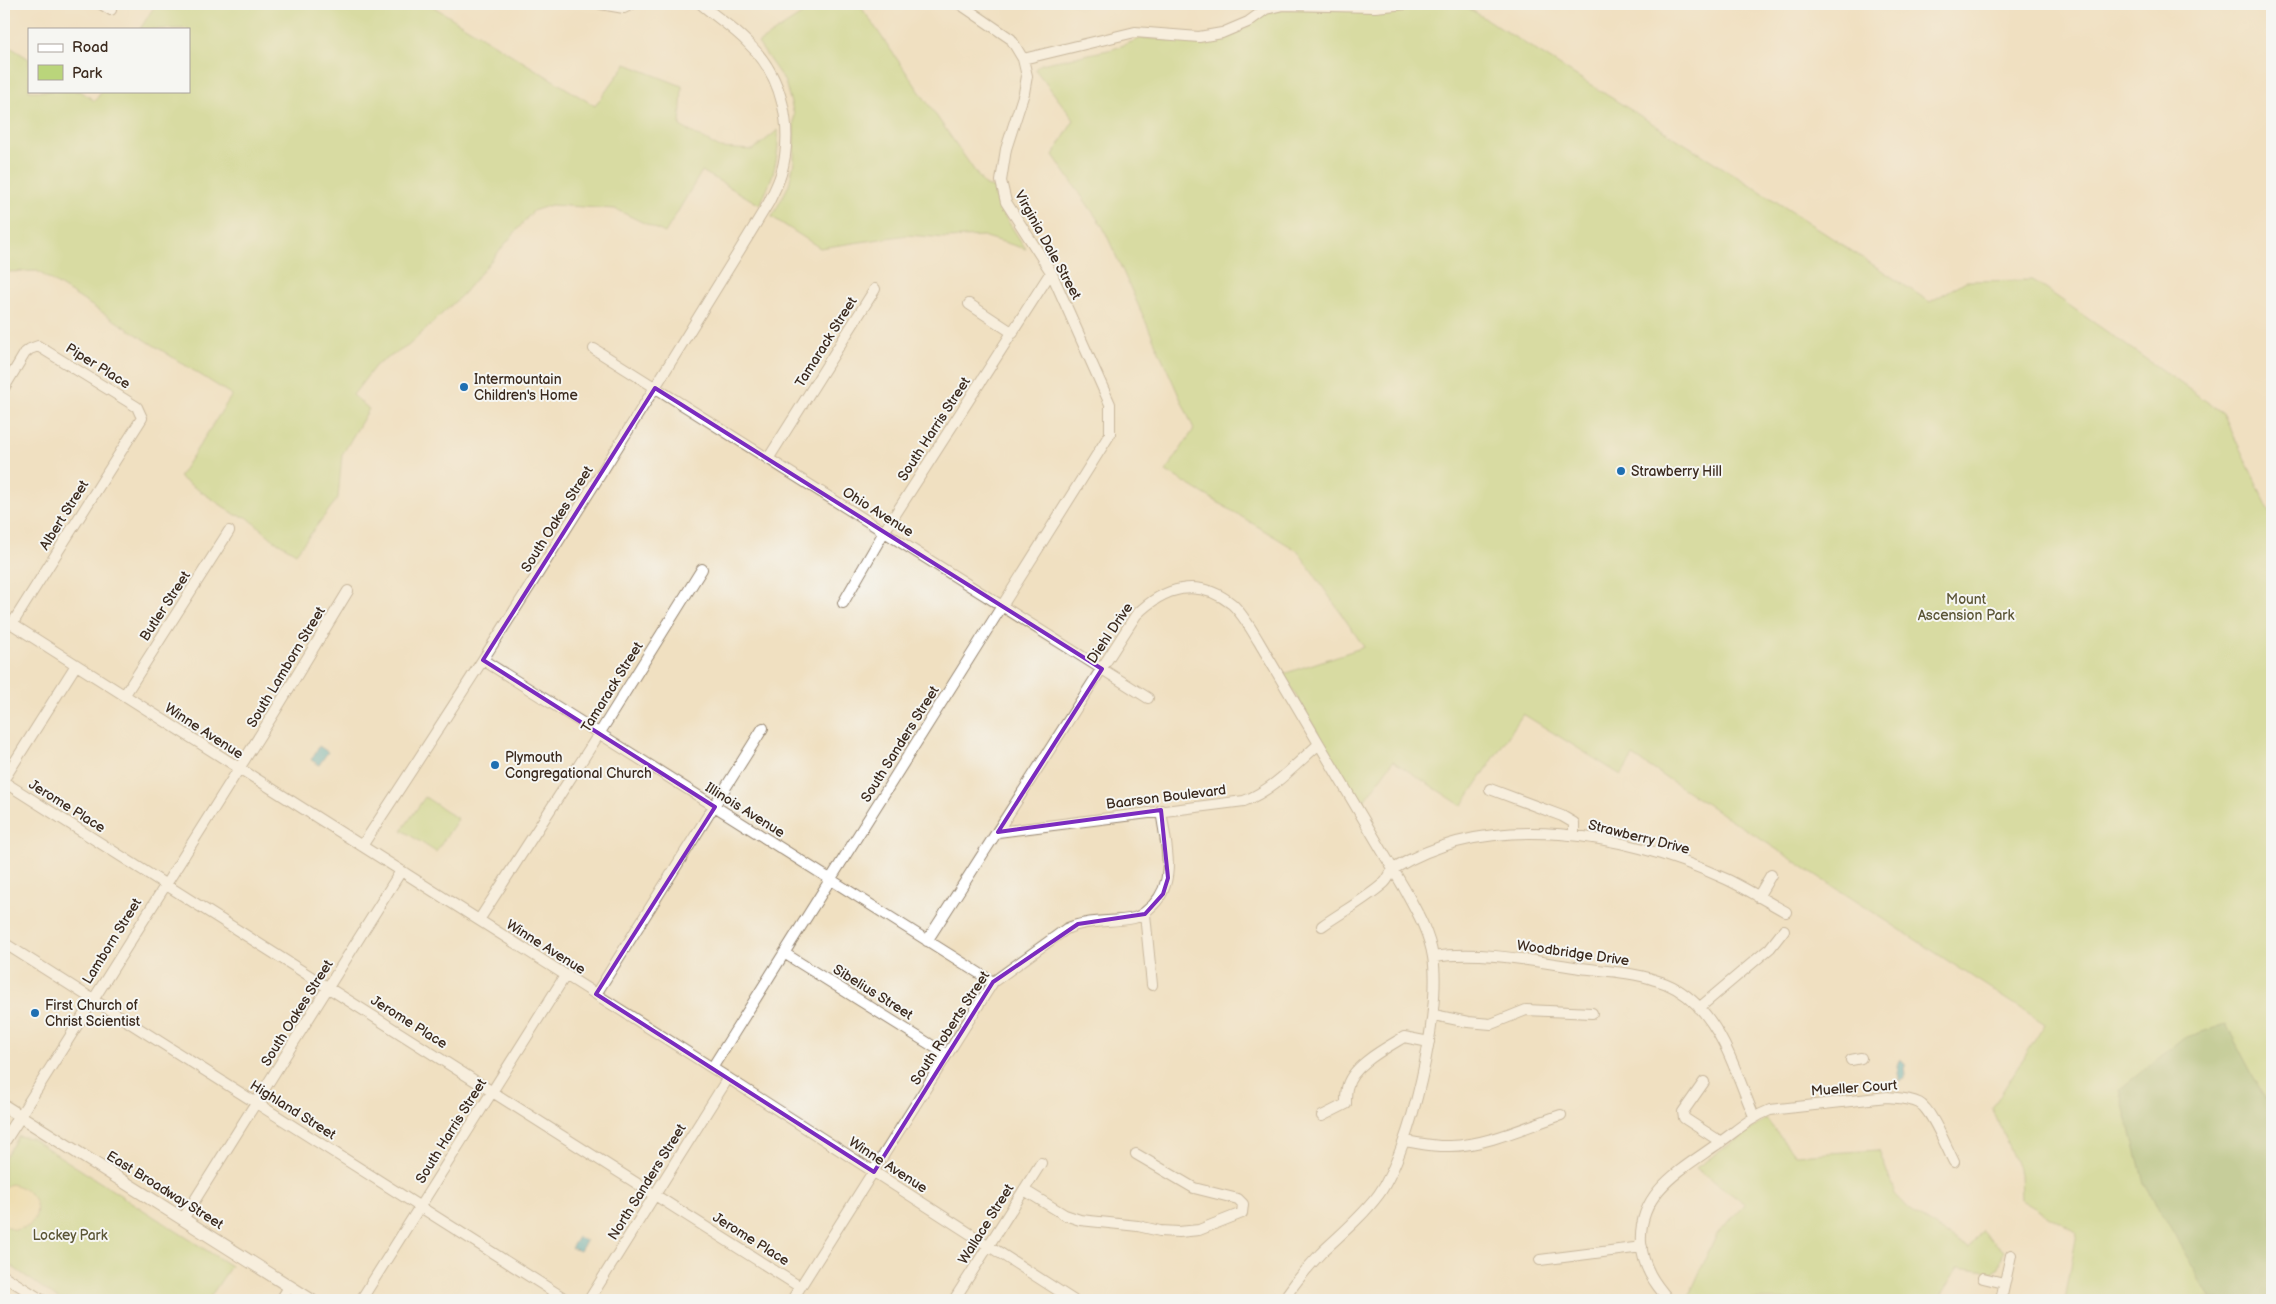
<svg xmlns="http://www.w3.org/2000/svg" width="2276" height="1304" font-family="'Balsamiq Sans',sans-serif">
	<rect width="100%" height="100%" fill="#f6f6f2"/>
	<filter id="ink" filterUnits="userSpaceOnUse"><feTurbulence type="fractalNoise" baseFrequency=".02" numOctaves="2"/><feDisplacementMap in="SourceGraphic" scale="10" xChannelSelector="R" yChannelSelector="G"/><feConvolveMatrix kernelMatrix="1 2 1 2 8 2 1 2 1" color-interpolation-filters="sRGB"/></filter>
	<filter id="wash" filterUnits="userSpaceOnUse"><feTurbulence type="fractalNoise" baseFrequency=".0096" numOctaves="4" result="noise"/><feDisplacementMap in="SourceGraphic" scale="20" xChannelSelector="R" yChannelSelector="G"/><feGaussianBlur stdDeviation="1.12" result="paint"/><feColorMatrix in="noise" values="0 0 0 0 0 0 0 0 0 0 0 0 0 0 0 0 0 1.4 0 .05"/><feComposite in="paint" operator="in"/></filter>
	<g filter="url(#wash)">
		<rect width="100%" height="100%" fill="#f0e0c1"/>
		<path fill="#bad57b" stroke="#7a804c" d="M156,4H429L595,106L626,64L682,86L680,126L720,148L753,150L778,130C780,158 772,180 760,205L702,171L665,233L615,209L551,205L533,211L462,295L408,346L376,365L353,395L369,409L342,455L338,498L296,553L274,540L247,517L236,515L179,477L232,395L37,271L4,272V43L29,59V91H80L95,101L102,91H189V29H140Z
			M818,4H859L985,186L994,188L1000,209L1026,249L983,236L946,238L907,235L820,248L772,217L789,185L794,162V114L785,82L758,43Z
			M1314,4H1462L1760,191L1930,302L1966,281L2033,280L2223,413L2272,516V1300H2065L2077,1233L2021,1200L2020,1173L1992,1108L2045,1024L1633,756L1621,775L1523,714L1462,806L1393,761L1361,805L1283,674L1364,647L1298,551L1166,471L1194,429L1103,227L1053,155L1074,120L1035,69L1041,64L1113,49L1142,38L1205,43L1236,34L1268,12Z
			M425,797L458,819L436,852L402,830Z
			M1766,1119L1795,1155L1879,1150L1895,1194L1914,1214L1969,1248L1982,1231L2004,1251L1999,1267L1993,1272L1959,1267L1937,1300H1687L1717,1234L1745,1204L1696,1168Z
			M18,1136L31,1138L231,1266L208,1300H60L4,1261V1159Z"/>
		<path fill="#93b66b" stroke="#677044" d="M2226,1024L2272,1112V1300H2212L2144,1183L2120,1089L2184,1038Z"/>
		<path fill="#eeda9e" stroke="#94825e" d="M10,1184C25,1186 40,1198 36,1215C35,1219 31,1223 29,1226L15,1230L4,1225V1187Z"/>
		<path fill="#3fa8bf" stroke="#3d696e" d="M319,746L328,752L319,765L311,760Z
			M1900,1060L1905,1064L1906,1075L1901,1081L1899,1080L1897,1065Z
			M578,1237L586,1241L580,1251L571,1248Z"/>
	</g>
	<g filter="url(#ink)">
		<g fill="none" stroke-linecap="round" stroke-linejoin="round">
			<defs>
				<path id="minor" d="M101,4L111,10
					M601,4L624,8L632,4
					M1023,59L1135,32L1199,37L1222,33L1248,22L1266,9L1283,5L1375,7L1406,4
					M969,304L1013,333
					M594,349L1148,698
					M4,388L25,353L30,349L38,346L137,407L142,418L12,624
					M768,459L875,289
					M843,603L884,532L1051,272
					M4,619L728,1078L1073,1300
					M483,660L993,982
					M124,696L229,531
					M4,779L76,665
					M4,782L800,1287
					M1490,789L1562,816L1574,823V835
					M998,832L1244,801C1273,790 1296,764 1319,744
					M362,846C501,634 637,419 769,202C773,193 778,184 781,174C794,129 783,76 748,43C734,28 716,17 701,4
					M1758,897L1771,875
					M1145,914L1152,985
					M479,920L599,734L702,569
					M1322,926C1342,912 1366,899 1384,883C1389,879 1390,871 1395,868C1493,808 1627,834 1726,879C1747,889 1766,901 1786,912
					M927,941L1136,615C1164,587 1198,577 1232,604C1243,614 1251,629 1259,642L1404,888C1416,910 1429,932 1433,957C1442,1012 1411,1149 1379,1194C1362,1217 1341,1234 1321,1253C1307,1268 1294,1284 1283,1300
					M4,943L567,1300
					M784,953L947,1055
					M1433,957C1481,950 1533,961 1580,968C1605,971 1632,972 1655,980C1671,984 1686,994 1697,1005C1726,1034 1738,1079 1754,1116
					M596,994L763,728
					M1699,1008L1770,948L1784,930
					M1434,1015L1468,1022L1491,1024L1526,1010L1592,1013
					M1851,1060L1861,1058
					M712,1068L1110,434V404L1051,272L1006,202L1001,181L1006,149L1024,93L1027,76L1023,59L1011,39L960,4
					M1704,1082L1683,1112L1684,1118L1721,1142
					M20,1116L274,713L348,591
					M1322,1116L1346,1104C1346,1099 1346,1093 1347,1088C1351,1066 1386,1048 1404,1037L1429,1042
					M1404,1141C1419,1143 1435,1147 1450,1146C1485,1146 1528,1126 1561,1115
					M1024,1190L1065,1215L1080,1220L1138,1226L1160,1231L1179,1232L1199,1230L1242,1213L1243,1204L1238,1199L1194,1188L1136,1154
					M183,1219L401,871
					M1540,1260L1642,1247
					M4,1276L42,1300
					M1983,1278L2004,1283
					M281,1300L289,1287
					M361,1300L565,976
					M589,1300L728,1078
					M792,1300L993,982L1066,929C1087,919 1111,923 1134,918C1143,916 1146,911 1153,905C1178,880 1165,842 1161,810
					M954,1300L1041,1163
					M1669,1300C1654,1283 1643,1267 1641,1243C1638,1193 1679,1171 1716,1145C1734,1133 1749,1118 1770,1110L1887,1097C1898,1098 1909,1098 1919,1103C1932,1110 1946,1147 1954,1162
					M2001,1300L2011,1255"/>
				<path id="tertiary" d="M4,1106L311,1300
					M4,1141L20,1116"/>
			</defs>
			<use href="#minor" stroke="#968570" stroke-width="12"/>
			<use href="#tertiary" stroke="#968570" stroke-width="14"/>
			<use href="#minor" stroke="#fff" stroke-width="10"/>
			<use href="#tertiary" stroke="#fff" stroke-width="12"/>
		</g>
	</g>
	<path d="M0 0H2276V1304H0ZM655,388L1102,669L998,832L1161,810L1168,878L1163,894L1145,914L1078,924L993,982L874,1172L596,994L715,807L483,660Z" fill="#f0e0c1" fill-opacity=".55" fill-rule="evenodd"/>
	<path fill="none" stroke="#7b2cbf" stroke-width="4" stroke-linejoin="round" d="M655,388L1102,669L998,832L1161,810L1168,878L1163,894L1145,914L1078,924L993,982L874,1172L596,994L715,807L483,660Z"/>
	<g fill="#1f6fb2" stroke="#f6f6f2" stroke-width="2">
		<circle cx="464" cy="387" r="5"/>
		<circle cx="1621" cy="471" r="5"/>
		<circle cx="495" cy="765" r="5"/>
		<circle cx="35" cy="1013" r="5"/>
	</g>
	<g text-anchor="middle" dominant-baseline="central" stroke-width="4" stroke-linejoin="round" paint-order="stroke">
		<g font-size="14" fill="#3b2a1e" stroke="#f6f6f2">
			<text transform="translate(1048 245) rotate(61)">Virginia Dale Street</text>
			<text transform="translate(826 342) rotate(-58)">Tamarack Street</text>
			<text transform="translate(98 366) rotate(32)">Piper Place</text>
			<text transform="translate(934 429) rotate(-57)">South Harris Street</text>
			<text transform="translate(878 512) rotate(32)">Ohio Avenue</text>
			<text transform="translate(64 515) rotate(-58)">Albert Street</text>
			<text transform="translate(557 519) rotate(-58)">South Oakes Street</text>
			<text transform="translate(165 606) rotate(-57)">Butler Street</text>
			<text transform="translate(1110 633) rotate(-56)">Diehl Drive</text>
			<text transform="translate(286 667) rotate(-59)">South Lamborn Street</text>
			<text transform="translate(612 687) rotate(-58)">Tamarack Street</text>
			<text transform="translate(204 731) rotate(33)">Winne Avenue</text>
			<text transform="translate(900 744) rotate(-58)">South Sanders Street</text>
			<text transform="translate(1166 797) rotate(-7)">Baarson Boulevard</text>
			<text transform="translate(67 806) rotate(32)">Jerome Place</text>
			<text transform="translate(745 810) rotate(32)">Illinois Avenue</text>
			<text transform="translate(1639 837) rotate(14)">Strawberry Drive</text>
			<text transform="translate(112 941) rotate(-58)">Lamborn Street</text>
			<text transform="translate(546 947) rotate(32)">Winne Avenue</text>
			<text transform="translate(1573 953) rotate(8)">Woodbridge Drive</text>
			<text transform="translate(873 992) rotate(32)">Sibelius Street</text>
			<text transform="translate(297 1013) rotate(-58)">South Oakes Street</text>
			<text transform="translate(409 1022) rotate(32)">Jerome Place</text>
			<text transform="translate(950 1028) rotate(-57)">South Roberts Street</text>
			<text transform="translate(1854 1088) rotate(-4)">Mueller Court</text>
			<text transform="translate(293 1110) rotate(32)">Highland Street</text>
			<text transform="translate(451 1131) rotate(-58)">South Harris Street</text>
			<text transform="translate(888 1165) rotate(33)">Winne Avenue</text>
			<text transform="translate(647 1182) rotate(-58)">North Sanders Street</text>
			<text transform="translate(165 1190) rotate(32)">East Broadway Street</text>
			<text transform="translate(986 1224) rotate(-58)">Wallace Street</text>
			<text transform="translate(751 1239) rotate(32)">Jerome Place</text>
		</g>
		<g font-size="14" fill="#3b2a1e" stroke="#f6f6f2" text-anchor="start">
			<text x="474" y="379">Intermountain<tspan x="474" dy="16">Children's Home</tspan></text>
			<text x="1631" y="471">Strawberry Hill</text>
			<text x="505" y="757">Plymouth<tspan x="505" dy="16">Congregational Church</tspan></text>
			<text x="45" y="1005">First Church of<tspan x="45" dy="16">Christ Scientist</tspan></text>
		</g>
		<g font-size="14" fill="#5b5535" stroke="#f6f6f2">
			<text x="1966" y="599">Mount<tspan x="1966" dy="16">Ascension Park</tspan></text>
			<text x="70" y="1235">Lockey Park</text>
		</g>
	</g>
	<rect width="2276" height="1304" fill="none" stroke="#f6f6f2" stroke-width="20"/>
	<rect x="28" y="28" width="162" height="65" fill="#f6f6f2" stroke="#aba49d"/>
	<rect x="38" y="44" width="25" height="8" fill="#ffffff" stroke="#aba49d"/>
	<text x="72" y="52" font-size="15" fill="#3b2a1e">Road</text>
	<rect x="38" y="65" width="25" height="15" fill="#bad57b" stroke="#aba49d"/>
	<text x="72" y="78" font-size="15" fill="#3b2a1e">Park</text>
</svg>
